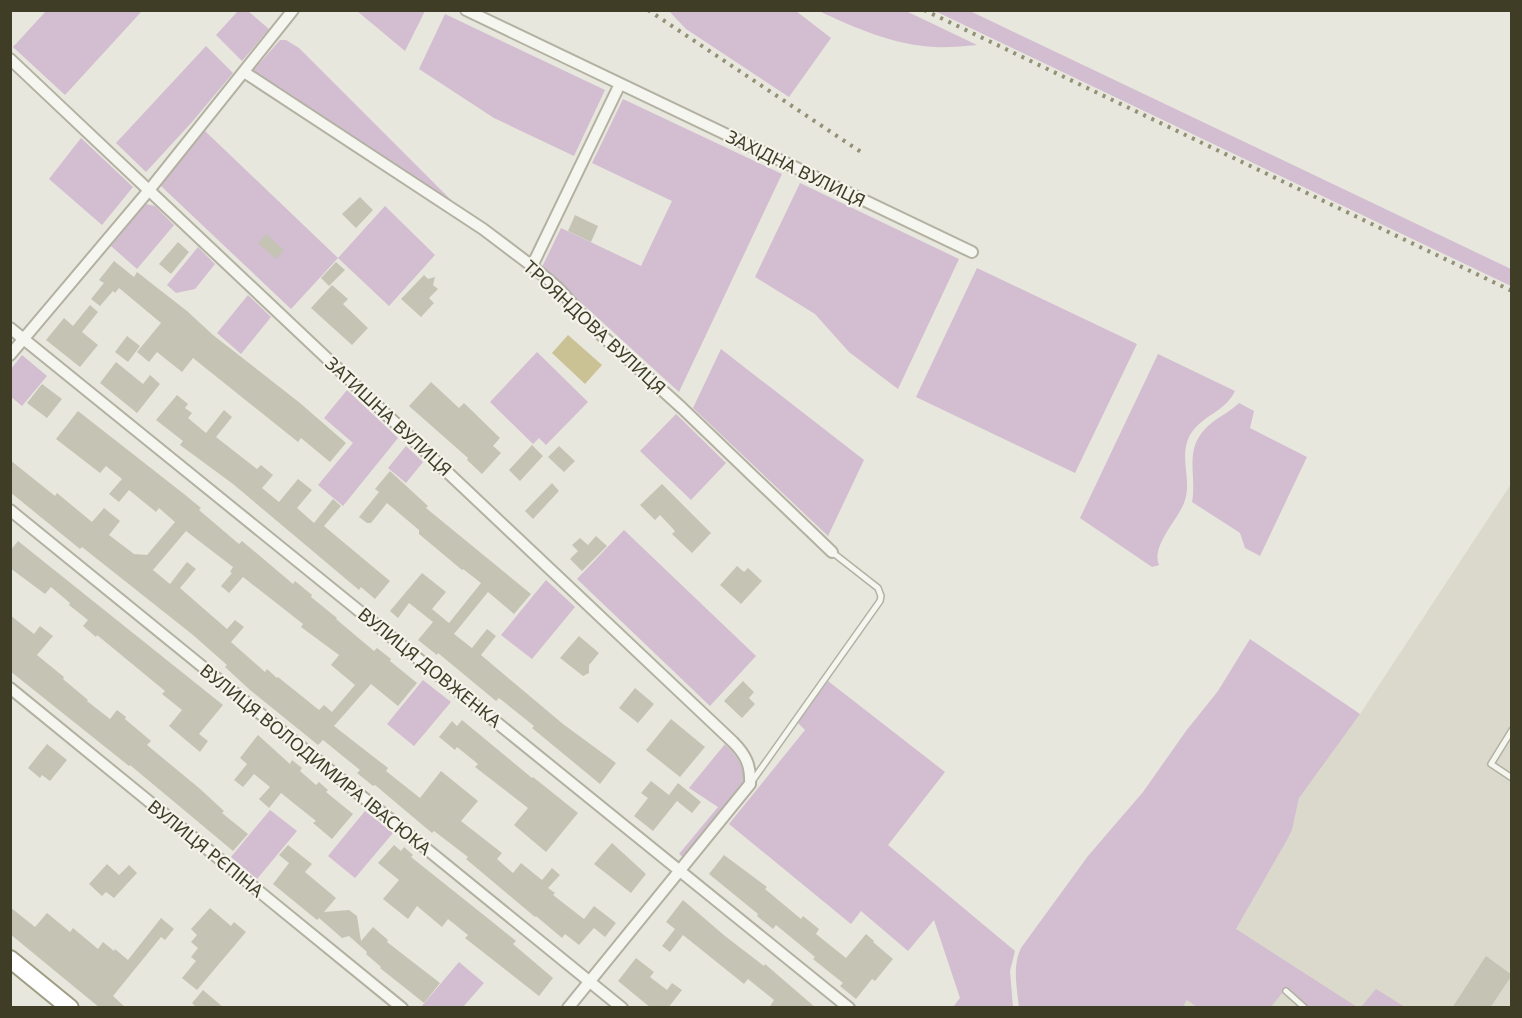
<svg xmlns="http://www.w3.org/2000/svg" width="1522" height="1018" font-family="'Noto Sans',sans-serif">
	<rect width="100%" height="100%" fill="#e8e7dd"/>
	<path fill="#dad9cb" d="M1511,484V1007L1182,1008L1236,929L1287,840L1292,830L1299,798L1305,788L1360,714Z"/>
	<path fill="#d2bdd1" d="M47,10H142V11L65,95L13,47Z
		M238,11H248L269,29L242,61L216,35Z
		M357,11H425L405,51Z
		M669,11H796L831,38L789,97L686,29Z
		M819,11H906L977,45C963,46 948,48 935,47C894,45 855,28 819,11Z
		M935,11H970L1511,269V286Z
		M445,14L605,90L574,156L494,118L419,69Z
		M280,40H286L299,48L454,203L253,71Z
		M206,46L233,73L192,122L146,172L116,143Z
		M623,99L782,174L679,392L542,267L561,228L641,266L672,201L592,163Z
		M205,131L338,258L385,206L435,255L389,306L338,258L291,309L160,185Z
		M81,138L133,187L102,225L49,179Z
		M800,183L959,259L898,389L849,352L815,314L755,277Z
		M146,204L155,206L174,225L137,269L111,246Z
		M198,247L215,264L195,289L176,293L167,285Z
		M977,268L1137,344L1075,473L916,397Z
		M248,295L271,317L241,354L217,333Z
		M721,349L864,460L828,536L693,408Z
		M537,352L588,402L546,445L539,438L533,444L490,402Z
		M1158,354L1235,391C1225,412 1202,415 1190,435C1178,457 1193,481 1184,503C1177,521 1151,546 1159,565L1152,567L1080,518Z
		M22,355L47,376L22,406L10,396L11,369Z
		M347,390L398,438L343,506L318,485L353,443L324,418Z
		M1239,403L1254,411L1250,428L1307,457L1260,556L1245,548L1240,533L1234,529L1192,502C1197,476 1184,451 1205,429C1215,418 1229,413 1239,403Z
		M676,414L726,463L691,500L640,451Z
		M406,446L423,462L406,483L388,468Z
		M624,530L756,656L710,706L577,579Z
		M546,580L575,607L532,659L501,635Z
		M1250,639L1360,714L1299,798L1292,830L1287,840L1236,929L1357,1007H1309L1286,988L1271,1007H1197L1187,1000L1184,1005L1187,1008H1019C1017,987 1012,967 1021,948L1088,856L1143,792L1186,731L1218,691Z
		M423,680L451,702L414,746L387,724Z
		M828,681L945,772L888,845L1015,951L1010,971L1013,1007H953L960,998L934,920L908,951L861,911L851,924L729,824L805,730L798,723Z
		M725,744C737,757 745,765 743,783L684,858L679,854L718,807L689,788Z
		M270,810L297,831L257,879L231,857Z
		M365,811L393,833L355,878L328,856Z
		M459,962L484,983L463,1007H421Z
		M1376,989L1405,1007H1361Z"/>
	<path fill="#cac195" d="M568,335L602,365L585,384L552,353Z"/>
	<path fill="#c5c3b4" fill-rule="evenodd" d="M360,197L373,210L356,228L342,214Z
		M575,215L598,226L591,242L568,231Z
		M266,234L284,250L276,259L258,243Z
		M178,242L189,252L171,274L159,264Z
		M114,261L134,277L137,272L187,311L213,335L300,403L346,443L330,462L301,438L298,442L193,358L182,372L157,352L149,362L137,352L161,323L119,288L115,293L113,291L100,306L91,299L104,283L99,280Z
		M336,262L345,270L329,286L321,278Z
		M424,275L428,279L435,277L433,285L438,289L429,298L434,303L421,317L401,299Z
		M332,285L348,299L343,304L368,328L352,345L311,308Z
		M90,305L98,312L82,332L98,345L80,367L46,340L64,318L73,326Z
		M127,336L140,346L128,362L115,352Z
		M116,362L143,384L150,375L160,384L137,413L100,383Z
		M431,382L459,408L464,403L500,438L493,446L501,453L482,474L467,460L468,458L409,406Z
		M42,384L62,399L47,418L27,403Z
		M177,395L188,404L185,408L192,413L188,418L206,433L224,410L232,417L216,437L257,469L261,465L273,475L262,488L279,502L298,479L312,490L297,508L314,523L333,499L341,506L324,526L390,581L375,599L361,587L359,590L233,484L180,445L183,441L156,420Z
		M78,411L184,494L201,508L199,510L239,544L242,541L293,584L295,581L312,595L311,597L337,618L336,619L374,651L377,648L391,659L390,661L417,683L398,706L371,684L334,726L388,768L386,771L420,798L441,771L478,801L461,821L502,853L497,859L513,873L521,863L542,880L552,868L560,875L548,888L555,893L553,895L584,919L594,906L616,923L605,937L594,928L579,945L565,934L562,938L536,916L535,917L466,859L468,857L434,831L432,833L375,785L373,786L357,773L360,770L323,740L318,745L250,690L225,667L227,665L193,635L82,547L80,549L10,492V460L55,496L57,493L92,522L104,508L120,521L109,535L134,554L147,555L175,522L159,508L156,512L129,490L119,502L109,494L122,479L106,466L100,473L56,439ZM186,531L233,567L230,572L232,573L221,586L229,593L243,577L303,624L301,627L339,655L331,665L355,685L332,712L324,705L319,710L278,677L277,678L267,669L265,672L231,642L244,627L235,620L227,629L180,588L196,569L187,562L170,584L153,570Z
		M532,445L543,456L520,481L509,470Z
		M559,446L575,461L564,472L548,457Z
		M390,471L428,506L426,508L531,594L514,614L488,592L454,634L472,648L487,629L496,636L481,655L563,724L616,763L600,784L532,728L534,726L499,698L496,701L438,653L437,655L418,640L433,622L409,603L398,618L390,611L422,573L446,592L432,609L449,623L481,583L463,569L462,570L419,534V530L387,503L371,523H367L359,517L379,492L375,489Z
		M552,483L559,491L533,519L525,511Z
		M662,484L711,533L692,553L672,534L675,531L660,515L655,520L640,505Z
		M596,536L607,546L582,571L570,559L578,551L572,545L580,538L588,545Z
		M18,541L223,705L199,734L208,741L200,752L169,726L182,710L162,694L165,691L97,635L96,637L83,626L88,620L69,605L70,603L51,587L45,594L10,568V551Z
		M737,566L744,572L748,568L762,581L741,604L720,585Z
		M10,615L34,634L40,626L53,636L37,655L64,677L63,679L88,700L87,701L110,719L117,710L126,717L125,719L151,741L147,745L199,788L224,811L222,813L248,834L233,851L130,765L129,766L10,671Z
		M579,636L599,653L589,665V673L583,676L560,658Z
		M743,681L754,692L749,698L755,704L742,718L724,701Z
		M635,688L654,704L638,723L619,708Z
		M671,719L705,747L680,777L646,750Z
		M462,720L532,778L533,777L578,813L546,852L514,825L528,808L475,767L478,764L457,747L455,750L439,737L452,721L457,726Z
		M258,735L290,764L292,760L302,768L300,771L316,785L319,782L328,790L326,792L353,814L332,839L313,823L316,821L281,793L269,808L259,799L270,787L254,774L243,787L234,780L247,764L240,758Z
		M47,744L67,760L50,781L42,775L40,778L28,768Z
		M651,781L669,795L678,783L701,802L692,813L677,801L653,831L634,816L648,798L641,793Z
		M612,843L646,874L631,893L594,864Z
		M288,845L312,864L305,872L336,898L324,912L349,910L357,916L361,941L373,927L388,940L387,942L440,983L424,1003L380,968L381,967L366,954L367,952L349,936L342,938L319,918L317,920L273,884L289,863L279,855Z
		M394,845L401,851L404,847L413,855L411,857L490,920L516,941L513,944L553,978L539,996L465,938L468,935L448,919L442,927L417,906L408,919L383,899L399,880L378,863Z
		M724,855L767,887L765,889L801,919L803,916L819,929L816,934L846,958L866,934L874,941L873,942L893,959L875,981L872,979L856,999L840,986L843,983L813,959L815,957L776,925L773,929L757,916L758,914L709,874Z
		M107,864L119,875L129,865L137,873L114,898L106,892L102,896L89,884Z
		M683,900L725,936L764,966L765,964L816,1008H769L774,1000L748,979L744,984L683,935L670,952L662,946L675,929L666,922Z
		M10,907L35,927L47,913L70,932L73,928L98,949L103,942L114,951L115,949L128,960L161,918L174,929L165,940L161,937L113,996L126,1008H100L10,934Z
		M210,908L231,926L234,922L246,932L197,990L182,978L196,961L191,957L198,948L191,942L197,935L191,929Z
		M1486,956L1512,975L1490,1008H1452Z
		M636,958L654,972L650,977L667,990L672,983L682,990L668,1008H651L618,981Z
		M203,990L224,1008H197L192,1003Z"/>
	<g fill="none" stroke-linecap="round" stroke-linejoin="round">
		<defs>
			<path id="service" d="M1512,730L1491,764L1512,778
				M753,780L880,601L881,596L878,588L832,552
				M1286,991L1305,1008"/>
			<path id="minor" d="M466,10L972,252
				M10,59L733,742C746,755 751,766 750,784L568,1008
				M244,72L483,229L532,266L557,287L598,332L682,408L832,552
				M532,266L620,84
				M10,328L849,1008
				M10,355L150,189L293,10
				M10,510L622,1008
				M10,688L402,1008"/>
			<path id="trunk" d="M10,959L70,1008"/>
		</defs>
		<use href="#service" stroke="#b2b1a2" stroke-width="8"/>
		<use href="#minor" stroke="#b2b1a2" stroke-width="14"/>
		<use href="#trunk" stroke="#9f9d83" stroke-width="20"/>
		<use href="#service" stroke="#f6f6f0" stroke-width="5"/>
		<use href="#minor" stroke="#f6f6f0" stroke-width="10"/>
		<use href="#trunk" stroke="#fff" stroke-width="16"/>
		<path stroke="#929075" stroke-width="4" stroke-dasharray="3 6" stroke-linecap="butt" d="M648,10L861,152
			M924,10L1512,291"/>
	</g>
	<g text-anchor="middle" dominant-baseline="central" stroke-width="4.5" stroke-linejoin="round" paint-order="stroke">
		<g font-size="18" fill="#3f3d26" stroke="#f5f4ec">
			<text transform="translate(796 168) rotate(26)">ЗАХІДНА ВУЛИЦЯ</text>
			<text transform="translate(595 327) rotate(43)">ТРОЯНДОВА ВУЛИЦЯ</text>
			<text transform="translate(389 416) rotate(43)">ЗАТИШНА ВУЛИЦЯ</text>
			<text transform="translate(430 667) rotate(39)">ВУЛИЦЯ ДОВЖЕНКА</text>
			<text transform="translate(316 759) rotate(39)">ВУЛИЦЯ ВОЛОДИМИРА ІВАСЮКА</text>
			<text transform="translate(206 848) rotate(39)">ВУЛИЦЯ РЄПІНА</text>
		</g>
	</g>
	<rect width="1522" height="1018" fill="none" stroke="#3f3d26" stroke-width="24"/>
</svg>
